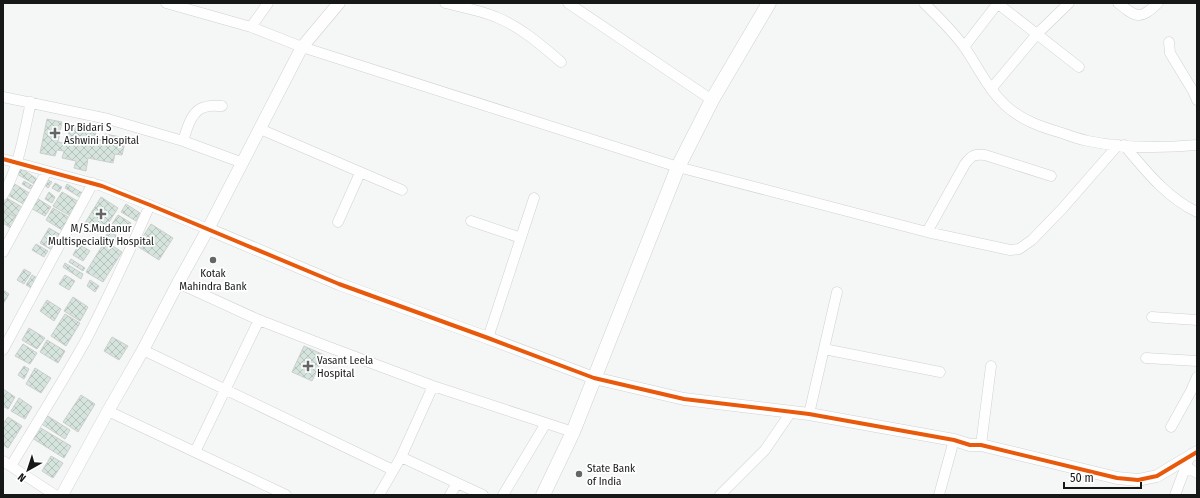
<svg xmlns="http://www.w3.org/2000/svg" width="1200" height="498" font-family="'Fira Sans Condensed',sans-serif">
	<defs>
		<pattern id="building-cross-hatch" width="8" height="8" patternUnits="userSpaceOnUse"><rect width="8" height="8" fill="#d5e4dc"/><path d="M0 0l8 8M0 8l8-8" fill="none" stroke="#b6c3bc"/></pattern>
	</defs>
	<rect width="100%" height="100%" fill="#f5f7f6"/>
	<path fill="url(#building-cross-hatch)" stroke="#cdcecd" d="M47,119L62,122L58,142L67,144L70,125L96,131L95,139L104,140L105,134L126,138L122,155L115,154L113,163L88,158L86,171L74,168L76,161L62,158L64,151L57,150L55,156L40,153Z
		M21,168L37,179L34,184L17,174Z
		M46,179L52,182L48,188L43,184Z
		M24,181L33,186L30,189L22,184Z
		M13,183L31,194L25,205L6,194Z
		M55,183L62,187L59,192L52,188Z
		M67,184L84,194L81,198L65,188Z
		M49,192L55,197L52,203L45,199Z
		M62,192L81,203L72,217L53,206Z
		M5,197L22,207L16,217L3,209V200Z
		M35,197L51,207L45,216L29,207Z
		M101,197L118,208L102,233L85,223Z
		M126,204L140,213L136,221L121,212Z
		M53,208L70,218L62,230L46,220Z
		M3,210L18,219L12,229L3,223Z
		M118,215L131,223L125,232L112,224Z
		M151,224L173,238L159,260L137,246Z
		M49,228L61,235L52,250L40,243Z
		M109,231L122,239L119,243L106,236Z
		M105,241L122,252L103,282L86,272Z
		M36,244L48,251L44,257L32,250Z
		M79,244L90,251L83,261L73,255Z
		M71,259L85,268L83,271L69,262Z
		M65,263L83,274L81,279L63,267Z
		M24,269L31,273L24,284L17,280Z
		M32,275L39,279L33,289L26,285Z
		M65,275L75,281L69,290L59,284Z
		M90,280L99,286L95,292L87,286Z
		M3,290L9,294L3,304Z
		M73,297L88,307L80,321L64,311Z
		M47,300L61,309L54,321L40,311Z
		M65,314L80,323L66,346L51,336Z
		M29,328L45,338L37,349L22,340Z
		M112,337L128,346L119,360L104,351Z
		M47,340L65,351L58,363L40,352Z
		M23,344L37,353L30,364L15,356Z
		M304,346L324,355L312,381L292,372Z
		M24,366L29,369L24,379L18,375Z
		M35,368L51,378L41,393L26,384Z
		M3,389L15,397L8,409L3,406Z
		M81,395L95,404L78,432L63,422Z
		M19,398L32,407L25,419L11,411Z
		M46,415L70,430L65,439L40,423Z
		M8,417L22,426L8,448L3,445V424Z
		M39,427L71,446L64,458L32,438Z
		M51,456L63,463L53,478L42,471Z"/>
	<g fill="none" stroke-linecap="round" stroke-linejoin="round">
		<defs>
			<path id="minor" d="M166,3L251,27L302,47L678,167L927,232L1010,250L1019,249L1032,240L1062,209L1118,145
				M445,3C461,7 480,10 496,17C521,27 541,45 561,62
				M568,3L712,100
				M924,3C938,17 953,31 965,48C978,67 988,89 1005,105C1021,120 1041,127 1062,133C1070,136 1079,139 1088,141C1122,148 1162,148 1197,145
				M997,3L1079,67
				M1118,3C1137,18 1140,20 1158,3
				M251,27L268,3
				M1169,42L1170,53L1193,91L1197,100
				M964,47L998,3
				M991,89L1037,34L1069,3
				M3,97L108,119L183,141L243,163
				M260,129L402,190
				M183,141C187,129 191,110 205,107C210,105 217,106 222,106
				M1124,145C1145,170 1167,198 1197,212
				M3,159L102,186L208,229
				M3,195C19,167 24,133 31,102
				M471,221L521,238
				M338,222L360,173
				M927,232L965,164C972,155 974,154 985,155L1051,176
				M3,252L47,171
				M178,283L259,320L326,346L433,386L573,432
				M1152,317L1197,320
				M488,338L534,198
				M824,349L940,372
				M3,350L93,183
				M143,350L393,470
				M1146,358L1197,361
				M108,411L286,495
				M809,414L837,292
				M1171,427L1191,391L1197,377
				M981,445L991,366
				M195,452L259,320
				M401,457L433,386
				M3,461L55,495
				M11,466C36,424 62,383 86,340C109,296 130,250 150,205
				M1186,467L1197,473
				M379,495L401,457L483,495
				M450,495L457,483
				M503,495L546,423
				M720,495L765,450L791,412
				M939,495L954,440
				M1175,495L1189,458"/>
			<path id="tertiary" d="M208,229L339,284L488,338L594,378L684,399L809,414L954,440L970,445H981L1117,478L1138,480L1157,476L1197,452
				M62,495L108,411L143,350L178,283L208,229L302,47L339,3"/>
			<path id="secondary" d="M543,495L573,432L678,167L712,100L769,3"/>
		</defs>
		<use href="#minor" stroke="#cfd1d0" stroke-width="11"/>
		<use href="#tertiary" stroke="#cfd1d0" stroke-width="13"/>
		<use href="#secondary" stroke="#cfd1d0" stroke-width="15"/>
		<use href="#minor" stroke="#fefefe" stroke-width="10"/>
		<use href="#tertiary" stroke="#fefefe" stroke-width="12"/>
		<use href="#secondary" stroke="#fefefe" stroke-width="14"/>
		<defs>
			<path id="cycleway" d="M3,159L102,186L150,205L339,284L488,338L594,378L684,399L809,414L954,440L970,445H981L1117,478L1138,480L1157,476L1197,452"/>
		</defs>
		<use href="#cycleway" stroke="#fff" stroke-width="6"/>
		<use href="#cycleway" stroke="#e8590c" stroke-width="4"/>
	</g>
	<g fill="#646665" stroke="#fff" stroke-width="1.5">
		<path d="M53 127h4v4h4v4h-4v4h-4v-4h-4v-4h4z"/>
		<path d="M99 208h4v4h4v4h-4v4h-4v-4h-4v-4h4z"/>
		<circle cx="213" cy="260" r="4"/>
		<path d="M306 360h4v4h4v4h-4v4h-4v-4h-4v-4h4z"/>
		<circle cx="579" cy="474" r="4"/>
	</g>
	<g text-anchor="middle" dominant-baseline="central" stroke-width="3.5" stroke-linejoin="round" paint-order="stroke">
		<g font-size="11" fill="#161817" stroke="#fff" text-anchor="start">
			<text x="64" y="127">Dr Bidari S<tspan x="64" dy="13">Ashwini Hospital</tspan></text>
			<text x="101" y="228" text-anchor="middle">M/S.Mudanur<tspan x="101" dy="13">Multispeciality Hospital</tspan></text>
			<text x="213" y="273" text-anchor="middle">Kotak<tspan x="213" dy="13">Mahindra Bank</tspan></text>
			<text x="317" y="360">Vasant Leela<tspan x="317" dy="13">Hospital</tspan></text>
			<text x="587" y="468">State Bank<tspan x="587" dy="13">of India</tspan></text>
		</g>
	</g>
	<rect width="1200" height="498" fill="none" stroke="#161817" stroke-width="8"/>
	<g transform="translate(28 470) rotate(219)" stroke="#ffffff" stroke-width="3" paint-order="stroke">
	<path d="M0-3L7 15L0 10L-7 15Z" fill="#161817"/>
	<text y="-6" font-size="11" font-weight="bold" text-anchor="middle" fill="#161817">N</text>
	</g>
	<path d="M1064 482v6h77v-6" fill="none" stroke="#161817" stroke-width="2"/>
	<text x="1070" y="482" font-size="12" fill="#161817" stroke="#ffffff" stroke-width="3" paint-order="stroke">50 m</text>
</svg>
